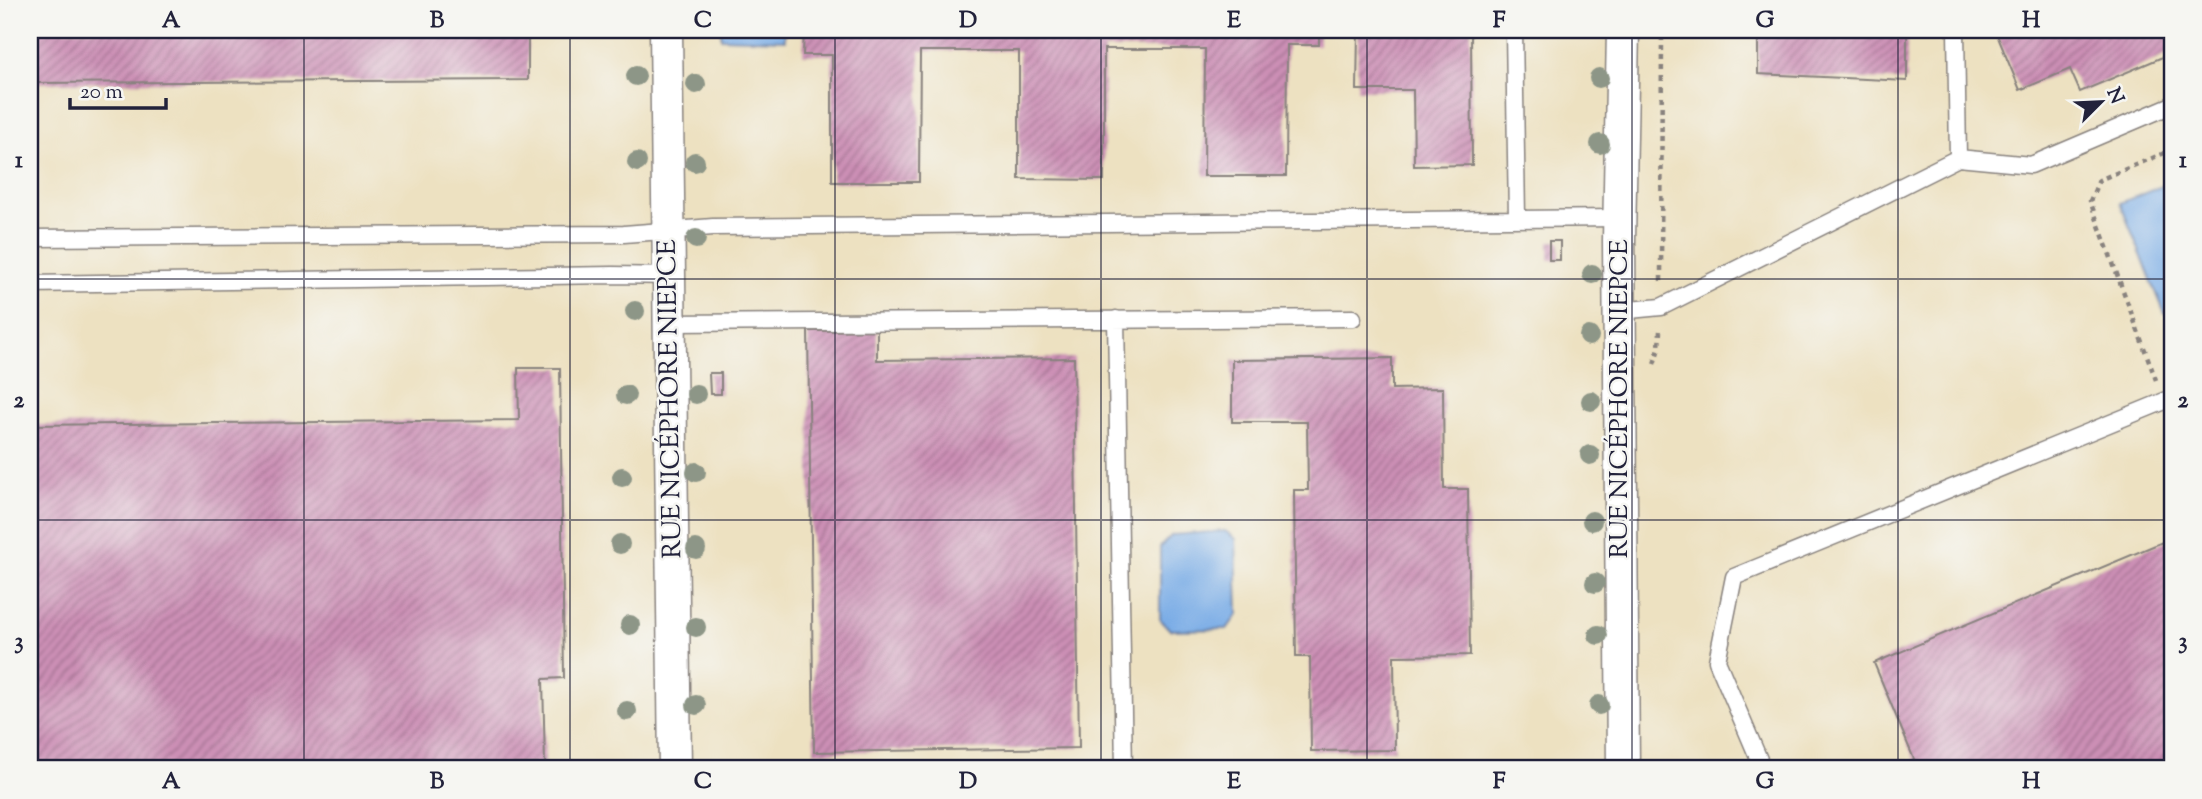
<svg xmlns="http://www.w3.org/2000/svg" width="2202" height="799" font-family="'Sorts Mill Goudy',serif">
	<defs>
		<pattern id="building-hatch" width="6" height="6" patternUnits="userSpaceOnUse" patternTransform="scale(1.75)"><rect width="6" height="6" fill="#cc8fb5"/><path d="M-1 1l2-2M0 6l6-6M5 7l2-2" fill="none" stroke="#a57494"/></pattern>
	</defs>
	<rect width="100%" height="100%" fill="#f6f6f2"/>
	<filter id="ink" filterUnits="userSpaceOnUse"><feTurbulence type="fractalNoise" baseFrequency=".0143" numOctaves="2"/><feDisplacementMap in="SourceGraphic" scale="14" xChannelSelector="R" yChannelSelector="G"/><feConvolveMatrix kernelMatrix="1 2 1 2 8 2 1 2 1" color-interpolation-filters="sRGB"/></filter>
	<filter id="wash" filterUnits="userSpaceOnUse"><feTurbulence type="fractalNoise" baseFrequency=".00686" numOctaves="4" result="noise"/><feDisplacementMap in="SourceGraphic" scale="28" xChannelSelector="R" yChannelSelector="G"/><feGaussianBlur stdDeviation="1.57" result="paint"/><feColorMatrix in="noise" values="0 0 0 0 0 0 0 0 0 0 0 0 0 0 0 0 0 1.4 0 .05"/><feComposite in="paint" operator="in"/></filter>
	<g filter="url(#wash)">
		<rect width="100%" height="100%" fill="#ede1c1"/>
		<path fill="#79ace6" stroke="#4e6790" stroke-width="2" d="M721,30H785V40L721,38Z
			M2172,182V311L2165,314L2120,203Z
			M1225,531L1236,539L1238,614L1227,629L1170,630L1160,619V547L1172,535Z"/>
		<g id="blocks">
			<path fill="url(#building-hatch)" d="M30,30H528V80L30,83Z
				M804,30H1319V45H1287L1286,176H1204L1205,49H1104V180L1019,179V51H920L919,182H832V55H803Z
				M1358,30H1471L1472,165L1414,166L1413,90H1357Z
				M1758,30H1907V81L1758,74Z
				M1995,30H2172V53L2080,92L2070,69L2020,90Z
				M1549,241H1560V260H1549Z
				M877,330V360L1074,358L1079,748L814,752L808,331Z
				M1392,358V389L1443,388L1444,489H1468L1470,655L1394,656L1395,750L1311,751L1310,657H1296L1294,490H1308L1307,422H1232V360Z
				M518,368H560L564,678L543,679L545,764L30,769V425L519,420Z
				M709,373H721V394H710Z
				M2172,538V769H1918L1874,663Z"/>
		</g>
	</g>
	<g filter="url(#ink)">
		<use href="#blocks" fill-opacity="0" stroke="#88827e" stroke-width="2"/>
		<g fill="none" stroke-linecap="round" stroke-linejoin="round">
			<defs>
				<path id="lane" d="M1514,30L1517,218
					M1958,158L2031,165L2172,105
					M30,238L624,234L713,227L1619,218
					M30,284L613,275L670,276
					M1619,311L1661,307L1958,158L1956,30
					M1116,319L1124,769
					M671,323L1353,318
					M1763,769L1717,661L1734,577L2172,398"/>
				<path id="street" d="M666,30L675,769
					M1623,769L1619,240L1623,30"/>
			</defs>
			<use href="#lane" stroke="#88827e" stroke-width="19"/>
			<use href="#street" stroke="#88827e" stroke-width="35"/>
			<path stroke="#88827e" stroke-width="4.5" stroke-dasharray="5 5" stroke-linecap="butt" d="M1661,281L1662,30
				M1654,364L1659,348L1660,331
				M2156,380L2090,201L2099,180L2172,150"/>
			<use href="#lane" stroke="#fff" stroke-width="16"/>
			<use href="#street" stroke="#fff" stroke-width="32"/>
		</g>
		<g fill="#8d9687">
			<circle cx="636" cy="76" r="10"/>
			<circle cx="1599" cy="78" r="10"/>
			<circle cx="696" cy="84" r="10"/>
			<circle cx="1600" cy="144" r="10"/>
			<circle cx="637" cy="162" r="10"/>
			<circle cx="695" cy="162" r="10"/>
			<circle cx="696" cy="239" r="10"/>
			<circle cx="1592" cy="274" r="10"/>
			<circle cx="635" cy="311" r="10"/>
			<circle cx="1589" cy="336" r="10"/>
			<circle cx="696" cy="394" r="10"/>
			<circle cx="626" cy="395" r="10"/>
			<circle cx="1591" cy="401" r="10"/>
			<circle cx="1590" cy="455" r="10"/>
			<circle cx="696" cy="472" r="10"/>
			<circle cx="622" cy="477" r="10"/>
			<circle cx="1592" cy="521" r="10"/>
			<circle cx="620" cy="544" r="10"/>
			<circle cx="696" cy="549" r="10"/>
			<circle cx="1595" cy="583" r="10"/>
			<circle cx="630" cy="625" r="10"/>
			<circle cx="696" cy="627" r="10"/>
			<circle cx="1598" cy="635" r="10"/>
			<circle cx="696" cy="705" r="10"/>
			<circle cx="1599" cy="705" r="10"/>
			<circle cx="627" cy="711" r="10"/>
		</g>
	</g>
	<path fill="none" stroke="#22223b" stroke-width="2" stroke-opacity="0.55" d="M304,30V769M570,30V769M835,30V769M1101,30V769M1367,30V769M1632,30V769M1898,30V769M30,279H2172M30,520H2172"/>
	<g text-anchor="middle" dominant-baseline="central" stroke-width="5" stroke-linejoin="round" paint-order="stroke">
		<g font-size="26" fill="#22223b" stroke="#f6f6f2">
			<text transform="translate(671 399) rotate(-91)">RUE NICÉPHORE NIEPCE</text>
			<text transform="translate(1620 399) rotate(-90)">RUE NICÉPHORE NIEPCE</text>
		</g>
	</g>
	<rect width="2202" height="799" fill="none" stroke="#f6f6f2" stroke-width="77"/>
	<g transform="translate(2101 102) rotate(66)" stroke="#f6f6f2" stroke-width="5" paint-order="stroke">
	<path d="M0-5L12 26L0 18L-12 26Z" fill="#22223b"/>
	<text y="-10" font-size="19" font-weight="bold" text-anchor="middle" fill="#22223b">N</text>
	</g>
	<path d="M70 98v10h96v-10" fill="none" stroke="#22223b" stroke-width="3.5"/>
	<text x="80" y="98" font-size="21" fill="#22223b" stroke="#f6f6f2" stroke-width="5" paint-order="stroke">20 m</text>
	<rect x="38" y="38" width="2126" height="722" fill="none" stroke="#22223b" stroke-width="2.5"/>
	<g font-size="23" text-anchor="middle" font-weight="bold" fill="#22223b">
		<text x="171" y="27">A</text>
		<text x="437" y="27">B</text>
		<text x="703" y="27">C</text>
		<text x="968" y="27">D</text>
		<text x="1234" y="27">E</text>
		<text x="1499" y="27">F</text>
		<text x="1765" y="27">G</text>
		<text x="2031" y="27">H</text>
		<text x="19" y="167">1</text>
		<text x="2183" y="167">1</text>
		<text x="19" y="407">2</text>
		<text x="2183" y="407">2</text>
		<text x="19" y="648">3</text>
		<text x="2183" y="648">3</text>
		<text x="171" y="788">A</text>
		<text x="437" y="788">B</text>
		<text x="703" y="788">C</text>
		<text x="968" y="788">D</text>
		<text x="1234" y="788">E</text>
		<text x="1499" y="788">F</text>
		<text x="1765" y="788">G</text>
		<text x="2031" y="788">H</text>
	</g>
</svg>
